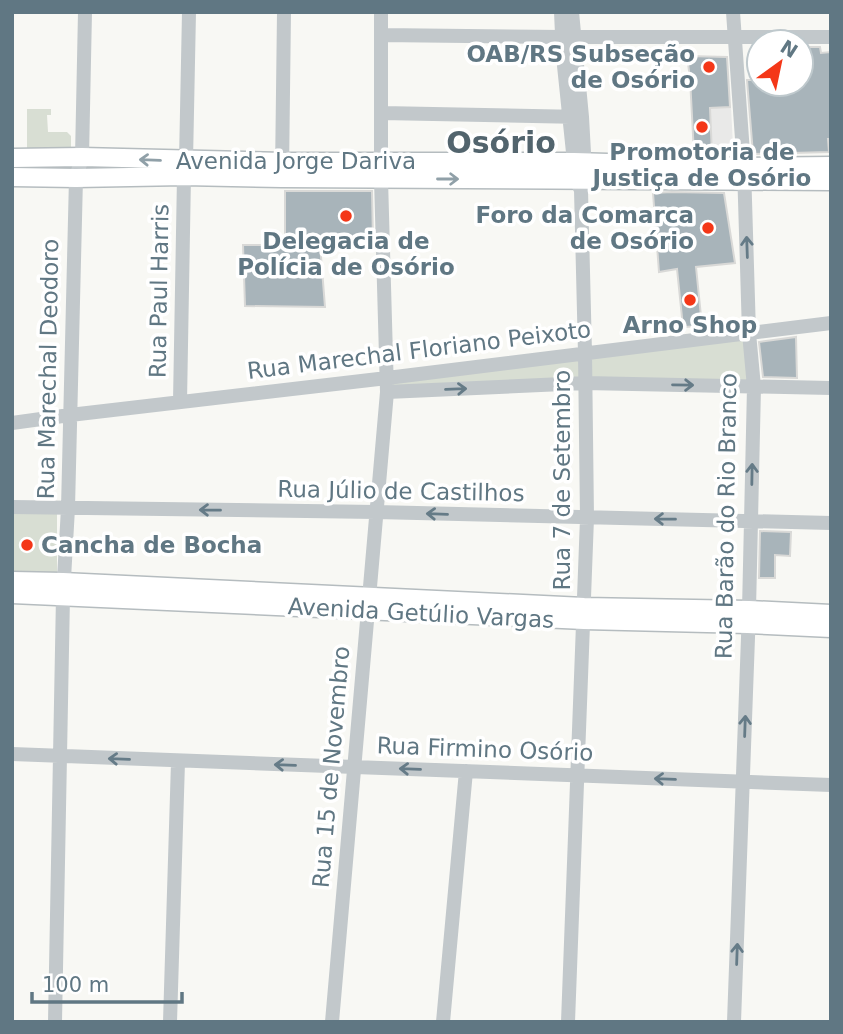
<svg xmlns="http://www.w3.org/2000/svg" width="843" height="1034" font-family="'DejaVu Sans',sans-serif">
	<rect width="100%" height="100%" fill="#f8f8f4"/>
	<path fill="#e9e9e8" d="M731,107L733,146H712L710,108Z"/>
	<path fill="#d8ded3" d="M27,109H51V115H47L48,132H67L71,136V148H27Z
		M745,337L749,382L591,380L590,357Z
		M582,356L581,381L392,388L393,382Z
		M12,510L57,511V577H12Z"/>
	<path fill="#a8b4ba" stroke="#d9d9d7" stroke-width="2" d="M801,47H820L821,53L831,52V139H828L829,152L753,154L747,80H759V84H801Z
		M687,56L727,57L730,107L710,108L712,155L694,154L690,78Z
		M285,191H372L373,241L320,244L325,307L245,306L243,245H285Z
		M672,192L724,193L735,263L696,267L702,326L683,327L677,269L659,272L653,193Z
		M796,337L797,378L763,377L759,342Z
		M760,531L791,532L790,556L775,555V578H759Z"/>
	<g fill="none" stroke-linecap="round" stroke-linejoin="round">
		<defs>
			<path id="major" d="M12,158L82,157L283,162H574L744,167L831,166
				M12,177L76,178L184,176L282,178L831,181
				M12,581L63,582L584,607L749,610L831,614
				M12,594L584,620L748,624L831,628"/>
		</defs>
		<use href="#major" stroke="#b5bcbf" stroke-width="21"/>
		<path stroke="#c2c8cb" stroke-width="14" d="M561,12L563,56L574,162L576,180L581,190L585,353L587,518L568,1022
			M572,12L582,117L585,171
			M733,12L744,167L749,333L754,387L749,610L734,1022
			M381,35L563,37H831
			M382,113L582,117
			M282,172L284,12
			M387,392L585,383L831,388
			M180,402L184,176L186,161L189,12
			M12,423L70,415L387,378L831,323
			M12,507L376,512L831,523
			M12,754L831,785
			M55,1022L63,596L68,508L76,178L82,157L85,12
			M170,1022L178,762
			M332,1022L387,392L381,179V12
			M443,1022L466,771"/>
		<use href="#major" stroke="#fff" stroke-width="18"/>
	</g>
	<defs><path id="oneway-shaft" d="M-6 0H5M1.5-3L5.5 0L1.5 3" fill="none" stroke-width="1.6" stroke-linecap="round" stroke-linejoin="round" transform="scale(1.75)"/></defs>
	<g stroke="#90a0a8">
		<use href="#oneway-shaft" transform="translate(150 160) rotate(-178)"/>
		<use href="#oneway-shaft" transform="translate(448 179)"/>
	</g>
	<g stroke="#657b87">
		<use href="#oneway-shaft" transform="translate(747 247) rotate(-92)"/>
		<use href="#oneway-shaft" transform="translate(683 385) rotate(1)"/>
		<use href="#oneway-shaft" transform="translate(456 389) rotate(-2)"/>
		<use href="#oneway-shaft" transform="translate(752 474) rotate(-89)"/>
		<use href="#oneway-shaft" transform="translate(210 510) rotate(-179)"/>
		<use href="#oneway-shaft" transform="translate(437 514) rotate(-178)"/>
		<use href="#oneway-shaft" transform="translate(665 519) rotate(-179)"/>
		<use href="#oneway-shaft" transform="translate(745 726) rotate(-88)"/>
		<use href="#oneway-shaft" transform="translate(119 759) rotate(-178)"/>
		<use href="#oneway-shaft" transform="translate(285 765) rotate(-178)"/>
		<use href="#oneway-shaft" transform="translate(410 769) rotate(-178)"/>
		<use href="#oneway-shaft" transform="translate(665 779) rotate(-178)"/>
		<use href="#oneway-shaft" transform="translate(737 954) rotate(-88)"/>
	</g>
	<g fill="#f43718" stroke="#fff" stroke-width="2.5">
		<circle cx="709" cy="67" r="7"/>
		<circle cx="702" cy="127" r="7"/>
		<circle cx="346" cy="216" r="7"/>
		<circle cx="708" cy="228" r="7"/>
		<circle cx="690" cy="300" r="7"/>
		<circle cx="27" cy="545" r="7"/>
	</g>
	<g text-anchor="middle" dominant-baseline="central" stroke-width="7" stroke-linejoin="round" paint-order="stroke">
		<g font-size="23" font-weight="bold" fill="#607783" stroke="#fff">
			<text x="695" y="54" text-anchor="end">OAB/RS Subseção<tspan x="695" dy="26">de Osório</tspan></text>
			<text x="702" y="152">Promotoria de<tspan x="702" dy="26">Justiça de Osório</tspan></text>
			<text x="694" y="215" text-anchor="end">Foro da Comarca<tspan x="694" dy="26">de Osório</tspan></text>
			<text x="346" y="241">Delegacia de<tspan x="346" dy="26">Polícia de Osório</tspan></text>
			<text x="690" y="325">Arno Shop</text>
			<text x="41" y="545" text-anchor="start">Cancha de Bocha</text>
		</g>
		<g font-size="23" fill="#607783" stroke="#fff">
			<text x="296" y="161">Avenida Jorge Dariva</text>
			<text transform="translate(159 291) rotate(-89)">Rua Paul Harris</text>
			<text transform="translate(419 350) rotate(-7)">Rua Marechal Floriano Peixoto</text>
			<text transform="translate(48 369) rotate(-89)">Rua Marechal Deodoro</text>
			<text transform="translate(562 480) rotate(-90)">Rua 7 de Setembro</text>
			<text transform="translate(401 491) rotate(1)">Rua Júlio de Castilhos</text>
			<text transform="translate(726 516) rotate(-89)">Rua Barão do Rio Branco</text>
			<text transform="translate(421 613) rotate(3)">Avenida Getúlio Vargas</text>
			<text transform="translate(485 749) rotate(2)">Rua Firmino Osório</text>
			<text transform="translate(331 767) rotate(-85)">Rua 15 de Novembro</text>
		</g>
		<g font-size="30" font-weight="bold" fill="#52646d" stroke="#fff">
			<text x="501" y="142">Osório</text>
		</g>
	</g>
	<rect width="843" height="1034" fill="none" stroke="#607783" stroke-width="28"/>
	<g transform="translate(780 63) rotate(33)"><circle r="33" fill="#ffffff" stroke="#bfc9cd" stroke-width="2"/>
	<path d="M0-5L12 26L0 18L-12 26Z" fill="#f43718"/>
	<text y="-10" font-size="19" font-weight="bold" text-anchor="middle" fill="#607783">N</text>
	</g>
	<path d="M32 992v10h150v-10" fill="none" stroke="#607783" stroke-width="3.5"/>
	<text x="42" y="992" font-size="21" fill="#607783" stroke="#ffffff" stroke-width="5" paint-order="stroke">100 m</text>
</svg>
